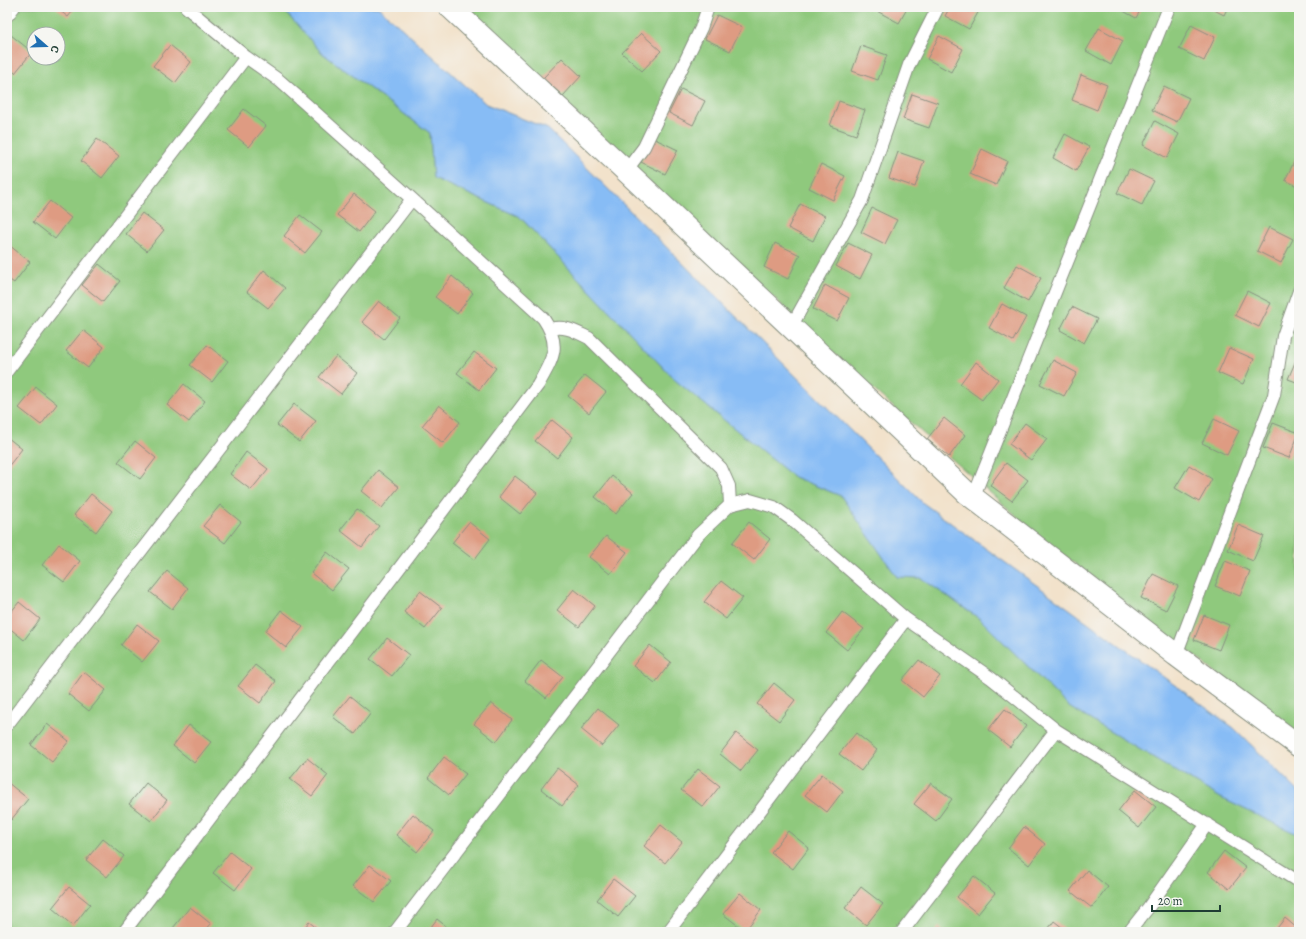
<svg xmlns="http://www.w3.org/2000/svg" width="1306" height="939" font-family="Alegreya,serif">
	<rect width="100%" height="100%" fill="#f6f6f2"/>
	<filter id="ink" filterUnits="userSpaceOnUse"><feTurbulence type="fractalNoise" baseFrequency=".025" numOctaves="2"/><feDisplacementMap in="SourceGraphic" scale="8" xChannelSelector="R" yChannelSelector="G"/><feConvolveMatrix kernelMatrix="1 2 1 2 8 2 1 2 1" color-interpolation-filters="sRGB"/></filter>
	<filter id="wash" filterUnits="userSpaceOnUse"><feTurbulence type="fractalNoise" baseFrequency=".012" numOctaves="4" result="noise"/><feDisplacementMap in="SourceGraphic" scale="16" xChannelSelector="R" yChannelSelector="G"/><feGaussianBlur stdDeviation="0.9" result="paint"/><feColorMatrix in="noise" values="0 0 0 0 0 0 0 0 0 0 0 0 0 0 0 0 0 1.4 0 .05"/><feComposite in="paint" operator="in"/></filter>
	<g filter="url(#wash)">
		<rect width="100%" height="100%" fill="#f2e2cb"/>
		<path fill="#8fc97d" stroke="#578358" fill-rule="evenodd" d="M7,7H281L322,53L430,133L433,178L520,217L675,380L794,477L841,496L897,577L921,578L980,619L1069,707L1221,798L1299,835V932H7ZM34,34H58V58H34Z
			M461,7H1299V737L1038,535L857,375Z"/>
		<path fill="#87bcf5" stroke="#537c94" d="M281,7H378L486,104L548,129L923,503L1234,728L1299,792V835L1221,798L1069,707L980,619L921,578L897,577L841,496L794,477L675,380L520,217L433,178L430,133L322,53Z"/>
		<g id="blocks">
			<path fill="#de9b82" d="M55,7H76L68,17Z
				M877,7H908L899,23L875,10Z
				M950,7H981L969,29L945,16Z
				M1116,7H1142L1136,18Z
				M1208,7H1228L1224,15Z
				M717,15L742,27L730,51L705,39Z
				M1191,25L1215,37L1204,61L1179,49Z
				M1099,28L1123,41L1111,65L1086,51Z
				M641,33L661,51L642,71L622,53Z
				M11,35L32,52L15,73L7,66V39Z
				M939,36L963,49L951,72L927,59Z
				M170,45L191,62L175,83L153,66Z
				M861,46L887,55L878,80L852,71Z
				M562,58L581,76L563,96L543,78Z
				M1081,75L1107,85L1097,110L1072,100Z
				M1164,86L1189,98L1177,122L1152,110Z
				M681,89L705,101L693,125L669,113Z
				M912,94L938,103L929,128L903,119Z
				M839,101L865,110L856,135L830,126Z
				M244,109L266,126L249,147L228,130Z
				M1155,121L1179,134L1167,158L1143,145Z
				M1065,134L1089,147L1076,171L1053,158Z
				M653,138L678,150L665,174L641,162Z
				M97,139L119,156L102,178L81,161Z
				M982,149L1007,161L996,185L970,174Z
				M898,152L924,161L915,187L889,178Z
				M1297,156L1299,157V187L1285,180Z
				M821,164L845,176L833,200L809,188Z
				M1129,169L1154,181L1142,205L1117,193Z
				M354,194L375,211L359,232L337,215Z
				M50,201L71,218L55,239L33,222Z
				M800,204L825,216L813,241L788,228Z
				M872,208L897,220L885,244L861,232Z
				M142,213L164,230L147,251L126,234Z
				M300,215L322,232L305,253L284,236Z
				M1269,227L1293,239L1281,263L1257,251Z
				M775,243L800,255L788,279L764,267Z
				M848,243L872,255L860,279L836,266Z
				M9,245L30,262L14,283L7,278V248Z
				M99,264L120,281L103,302L82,285Z
				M1017,265L1041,278L1028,302L1004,288Z
				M264,270L285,288L268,308L247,292Z
				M452,276L473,293L457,314L435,297Z
				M825,285L849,298L837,321L813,309Z
				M1247,291L1271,303L1259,327L1235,315Z
				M379,301L400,318L384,339L362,322Z
				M1002,304L1026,317L1013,341L989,328Z
				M1072,307L1097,319L1084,343L1060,330Z
				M83,330L104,347L88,368L66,351Z
				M207,345L228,361L212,382L190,365Z
				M1229,348L1254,359L1243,384L1218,373Z
				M474,352L496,368L479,390L457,373Z
				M1299,353V383L1288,379Z
				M336,356L357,373L341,394L319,377Z
				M1053,360L1077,373L1064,396L1040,384Z
				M976,362L998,379L982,400L960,384Z
				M585,375L606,392L589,413L568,396Z
				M184,384L205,401L189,422L167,405Z
				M36,387L57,404L41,425L19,408Z
				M294,404L316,421L299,442L277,425Z
				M439,405L460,422L443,443L422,426Z
				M944,418L965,435L949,457L927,439Z
				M1214,419L1239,431L1227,455L1202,443Z
				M552,420L573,437L557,458L535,441Z
				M1025,423L1047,439L1031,460L1009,444Z
				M1273,423L1299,433L1289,458L1263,448Z
				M7,437L22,449L7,468Z
				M135,441L156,458L140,479L118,462Z
				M246,452L268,469L251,490L230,474Z
				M1006,463L1028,480L1012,501L990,485Z
				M1189,465L1212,479L1199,502L1175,488Z
				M378,470L399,487L382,508L361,491Z
				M515,476L537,493L520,514L499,497Z
				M612,476L633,493L616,514L595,497Z
				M91,494L112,511L96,532L74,515Z
				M220,505L241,522L225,543L203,526Z
				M357,509L379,526L362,547L340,530Z
				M469,522L490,539L474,560L452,543Z
				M749,522L770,539L754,560L732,543Z
				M1238,525L1264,536L1253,561L1228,550Z
				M606,536L627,552L610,574L589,557Z
				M59,544L80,561L64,582L42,565Z
				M327,552L349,569L332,590L311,573Z
				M1225,561L1250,571L1240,596L1215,586Z
				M167,571L188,588L172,609L150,592Z
				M1153,574L1178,586L1166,610L1141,598Z
				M721,581L743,598L726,619L704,602Z
				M574,589L595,606L579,627L557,610Z
				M420,591L442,608L425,629L404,612Z
				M19,602L40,619L24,640L7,626V617Z
				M281,610L303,627L286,648L265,631Z
				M842,612L864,629L847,650L826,633Z
				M1204,615L1229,625L1219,650L1194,640Z
				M137,624L159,641L142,662L121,645Z
				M387,638L409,655L392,676L370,659Z
				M650,645L671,662L655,683L633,666Z
				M541,660L563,677L546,698L525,681Z
				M919,660L940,676L923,697L902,680Z
				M255,665L276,681L260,703L238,686Z
				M84,672L106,690L89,711L68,694Z
				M774,683L795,700L779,721L757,704Z
				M350,696L371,713L355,734L333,717Z
				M491,703L512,720L496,742L474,724Z
				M598,708L619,725L602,746L581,729Z
				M1005,709L1026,726L1010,747L988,730Z
				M47,724L69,741L52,762L31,745Z
				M189,725L211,742L194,763L173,746Z
				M736,733L758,750L741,771L720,754Z
				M856,733L877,750L861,771L839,754Z
				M444,757L466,774L449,795L428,778Z
				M307,758L328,775L312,796L290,779Z
				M557,768L579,785L562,806L541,789Z
				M698,769L720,786L703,807L681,790Z
				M822,774L843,791L827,812L805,795Z
				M7,782L28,799L11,820L7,816Z
				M146,783L167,800L151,821L129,804Z
				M931,783L952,799L936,821L914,804Z
				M1135,790L1156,807L1139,828L1118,811Z
				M413,814L434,831L417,852L396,835Z
				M661,825L682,842L665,863L644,846Z
				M1024,827L1045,844L1029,865L1008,848Z
				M788,831L809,848L793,869L771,852Z
				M103,839L124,856L107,877L86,860Z
				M1224,851L1246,868L1229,889L1208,872Z
				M230,852L251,869L235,890L213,873Z
				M370,865L391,881L374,902L353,886Z
				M1087,870L1108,887L1092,908L1070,891Z
				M974,876L995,893L978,914L957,897Z
				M613,879L635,896L618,917L597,900Z
				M69,887L90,904L73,926L52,908Z
				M861,887L883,904L866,925L845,908Z
				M740,893L761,910L745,931L723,914Z
				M190,907L211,924L204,932H178L173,928Z
				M1285,918L1299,930V932H1274Z
				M437,919L453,932H427Z
				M1054,921L1068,932H1046Z
				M309,922L322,932H301Z
				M939,927L945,932H935Z"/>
		</g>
	</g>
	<g filter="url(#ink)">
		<use href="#blocks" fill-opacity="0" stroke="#889080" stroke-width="1"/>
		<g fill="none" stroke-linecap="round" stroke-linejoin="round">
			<defs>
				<path id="service" d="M7,16L14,7
					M626,171L644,147L701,28L708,7
					M791,327L862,200L909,65L938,7
					M551,329C565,325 576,332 589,338L721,468L729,486L730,505
					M7,371L246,57
					M973,498L1169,7
					M1176,655L1274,395L1283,336L1299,291
					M7,725L412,199
					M124,932L538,385C553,358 562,346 543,318L412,199L280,81L246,57L186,7
					M395,932L698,535L730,505L750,500L774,507L792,520L906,619L991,678L1056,730L1299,882
					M668,932L906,619
					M902,932L1056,730
					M1129,932L1148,908L1207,824"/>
				<path id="minor" d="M450,7L626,171L967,493L1176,655L1299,746"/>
			</defs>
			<use href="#service" stroke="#889080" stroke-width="14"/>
			<use href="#minor" stroke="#889080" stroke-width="24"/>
			<use href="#service" stroke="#fff" stroke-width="12"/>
			<use href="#minor" stroke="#fff" stroke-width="22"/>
		</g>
	</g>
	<rect width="1306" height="939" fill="none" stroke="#f6f6f2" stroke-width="24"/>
	<g transform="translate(46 46) rotate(110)"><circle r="19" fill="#f6f6f2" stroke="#a0aca6"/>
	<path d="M0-3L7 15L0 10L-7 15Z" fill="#1f6fb2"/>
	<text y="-6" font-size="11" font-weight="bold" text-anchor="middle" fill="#1f3d34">С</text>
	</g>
	<path d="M1152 905v6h68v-6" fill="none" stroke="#1f3d34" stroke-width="2"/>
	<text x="1158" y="905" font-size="12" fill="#1f3d34" stroke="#f6f6f2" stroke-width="3" paint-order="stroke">20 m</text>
</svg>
